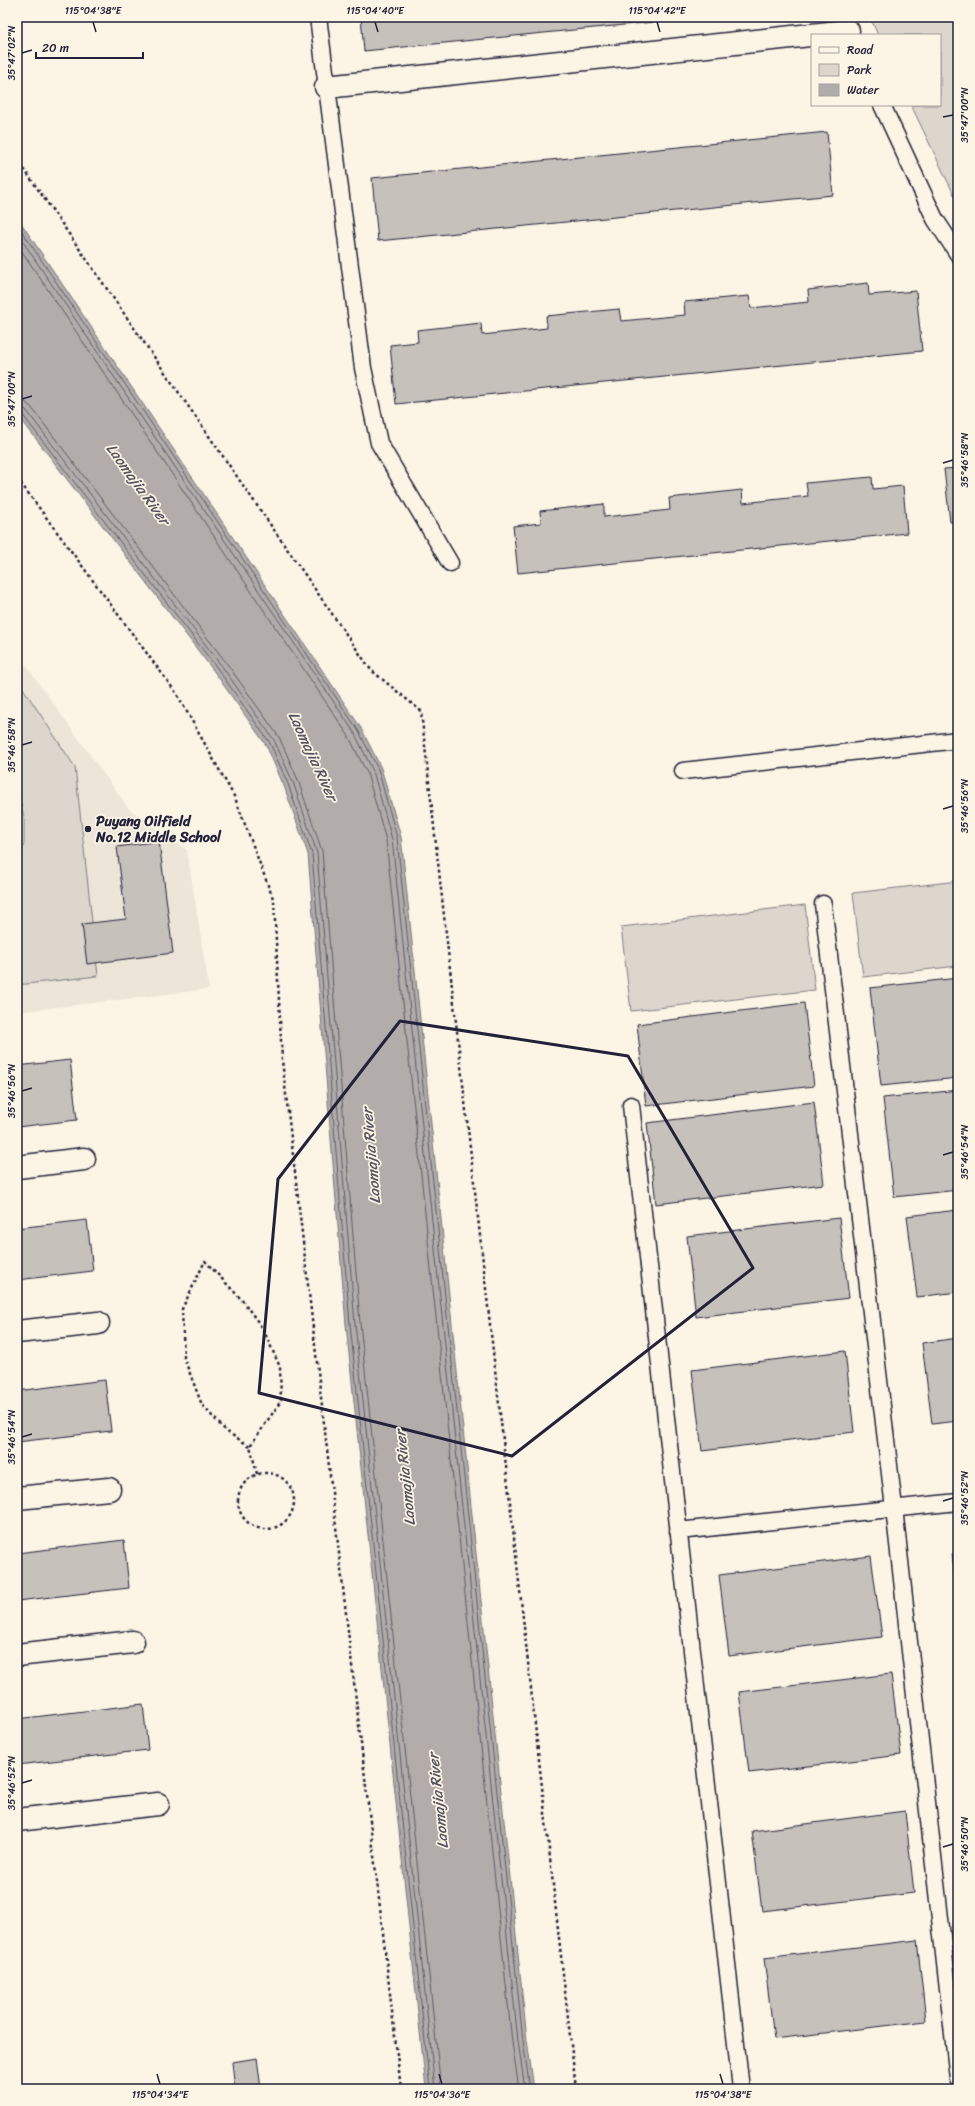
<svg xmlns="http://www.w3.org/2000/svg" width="975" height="2106" font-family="Sriracha,sans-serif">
	<rect width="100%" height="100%" fill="#fcf5e5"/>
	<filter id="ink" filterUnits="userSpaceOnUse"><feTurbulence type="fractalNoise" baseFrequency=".025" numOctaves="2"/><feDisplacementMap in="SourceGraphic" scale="8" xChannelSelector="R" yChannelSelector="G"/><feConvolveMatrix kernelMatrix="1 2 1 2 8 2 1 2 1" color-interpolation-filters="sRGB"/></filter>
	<g filter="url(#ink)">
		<path fill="#ece5d8" d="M17,653L129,809L187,850L209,989L17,1012Z"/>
		<path fill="#dcd6cc" stroke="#7f7c84" d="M870,17H958V203L911,105H940V35H878Z
			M17,679L75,767L98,976L17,985V871L24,843V817L17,788Z
			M958,881V966L863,977L853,893Z
			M805,905L815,990L631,1011L621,927Z"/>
		<path fill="#b2adab" stroke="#78757e" d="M17,217L361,728L381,768L401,837L527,2040L534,2089H426L346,1325L308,854L284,786L266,745L213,670L17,414Z"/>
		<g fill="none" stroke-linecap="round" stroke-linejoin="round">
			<path stroke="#5c5a68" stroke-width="1" d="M17,224L358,730L378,769L397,838L523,2041L530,2089
				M17,233L354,732L373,771L392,839L518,2041L525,2089
				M17,244L348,735L367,773L386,840L512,2042L519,2089
				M17,401L25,402L31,407L225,661L279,737L298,780L322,851L360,1323L441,2089
				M17,407L26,410L221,665L274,740L293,782L317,853L355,1324L435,2089
				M17,412L22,414L217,668L270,743L288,784L312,854L350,1324L430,2089"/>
		</g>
		<path fill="#c6c1bb" stroke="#22223b" d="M361,17H704L364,51Z
			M827,132L833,195L378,241L372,178Z
			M868,283L869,295L916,291L922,351L396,404L390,345L418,342L417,330L481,323L482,335L547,328L546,316L619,309L621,321L685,315L684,302L749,296L751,308L809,302L808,290Z
			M958,468V521L950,522L944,469Z
			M872,477L873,489L903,486L907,533L518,573L513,526L541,523L540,511L604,504V517L670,510L669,498L742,490L743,503L808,496L806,483Z
			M159,841L173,953L87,964L82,924L126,919L117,847Z
			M958,978V1078L881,1086L870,988Z
			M804,1003L814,1086L646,1106L637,1024Z
			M70,1060L77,1120L17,1127V1066Z
			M958,1090V1190L894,1197L883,1098Z
			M814,1102L824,1184L656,1204L647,1123Z
			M958,1210V1292L917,1297L907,1216Z
			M839,1218L849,1298L696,1317L687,1236Z
			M87,1220L93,1271L17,1280V1228Z
			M958,1338V1421L932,1424L922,1343Z
			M845,1351L854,1432L702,1451L692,1370Z
			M105,1380L111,1431L17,1442V1391Z
			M124,1540L129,1588L17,1601V1553Z
			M958,1553V1602L952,1554Z
			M871,1556L882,1637L729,1656L719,1575Z
			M891,1674L901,1755L749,1773L739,1692Z
			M143,1704L148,1750L17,1765V1719Z
			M905,1811L914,1893L762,1911L752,1831Z
			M917,1940L926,2021L774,2039L764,1958Z
			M257,2058L261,2089H235L232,2062Z"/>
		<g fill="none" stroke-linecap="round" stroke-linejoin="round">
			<defs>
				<path id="service" d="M318,17L363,368L379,443L450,563
					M882,105L935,219L958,254
					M683,771L958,740
					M823,904L894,1508L958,2079
					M631,1105L741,2089
					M678,1531L958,1502"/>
				<path id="minor" d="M326,87L848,31
					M17,1167L84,1159
					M17,1332L98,1323
					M17,1498L109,1489
					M17,1655L133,1642
					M17,1820L158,1804"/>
			</defs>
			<use href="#service" stroke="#22223b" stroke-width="19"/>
			<use href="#minor" stroke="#22223b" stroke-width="25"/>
			<path stroke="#22223b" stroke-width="2.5" stroke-dasharray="3 3" stroke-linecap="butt" d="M17,159L371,670L421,711L576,2089
				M17,478L177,694L235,798L274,901L282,1060L401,2089
				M250,1446L227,1432L202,1405L184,1358L182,1309L205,1261L242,1300L263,1329L280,1367L281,1401L250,1446L257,1474
				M238 1501a28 28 0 1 1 56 0a28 28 0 1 1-56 0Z"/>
			<use href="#service" stroke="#fcf5e5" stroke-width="16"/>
			<use href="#minor" stroke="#fcf5e5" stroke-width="22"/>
		</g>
	</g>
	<path fill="none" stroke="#22223b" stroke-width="3" stroke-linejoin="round" d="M400,1021L628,1056L753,1268L512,1456L259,1393L278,1179Z"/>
	<path fill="none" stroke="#22223b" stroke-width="1.5" d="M93,22L96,32M375,22L378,32M657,22L660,32M22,53L32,50M943,117L953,115M22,399L32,396M943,463L953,460M22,745L32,742M943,809L953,806M22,1091L32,1088M943,1155L953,1152M22,1437L32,1434M943,1501L953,1498M22,1783L32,1780M943,1847L953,1844M157,2074L160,2084M439,2074L442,2084M720,2074L723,2084"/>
	<circle fill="#22223b" stroke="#fcf5e5" stroke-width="1.5" cx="88" cy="829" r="4"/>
	<g text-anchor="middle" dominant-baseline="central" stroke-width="3.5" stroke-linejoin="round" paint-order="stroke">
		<g font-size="14" font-weight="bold" fill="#22223b" stroke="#fcf5e5" text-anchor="start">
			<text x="96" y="821">Puyang Oilfield<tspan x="96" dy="16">No.12 Middle School</tspan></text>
		</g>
		<g font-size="15" font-style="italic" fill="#545362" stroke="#fcf5e5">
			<text transform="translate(138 484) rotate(54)">Laomajia River</text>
			<text transform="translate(313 756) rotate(65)">Laomajia River</text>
			<text transform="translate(371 1156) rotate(-95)">Laomajia River</text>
			<text transform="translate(405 1478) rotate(-96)">Laomajia River</text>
			<text transform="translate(438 1801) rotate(-96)">Laomajia River</text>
		</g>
	</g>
	<rect width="975" height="2106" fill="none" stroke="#fcf5e5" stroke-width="44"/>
	<rect x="811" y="34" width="130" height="72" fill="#fcf5e5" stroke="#a5a1a1"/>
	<rect x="819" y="47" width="20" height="6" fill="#fcf5e5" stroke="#a5a1a1"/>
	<text x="847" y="54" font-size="12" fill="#22223b">Road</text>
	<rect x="819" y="64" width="20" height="12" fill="#dcd6cc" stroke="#a5a1a1"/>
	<text x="847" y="74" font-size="12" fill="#22223b">Park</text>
	<rect x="819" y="84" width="20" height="12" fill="#b2adab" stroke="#a5a1a1"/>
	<text x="847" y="94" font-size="12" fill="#22223b">Water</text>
	<path d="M36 52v6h107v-6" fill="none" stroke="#22223b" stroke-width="2"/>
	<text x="42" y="52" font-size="12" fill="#22223b" stroke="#fcf5e5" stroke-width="3" paint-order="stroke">20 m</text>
	<rect x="22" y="22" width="931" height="2062" fill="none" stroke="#22223b" stroke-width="1.5"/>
	<g font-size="10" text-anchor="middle" fill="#22223b">
		<text x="93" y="14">115°04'38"E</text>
		<text x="375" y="14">115°04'40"E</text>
		<text x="657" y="14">115°04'42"E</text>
		<text transform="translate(11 53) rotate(-90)" y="4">35°47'02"N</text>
		<text transform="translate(964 115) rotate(-90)" y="4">35°47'00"N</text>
		<text transform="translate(11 399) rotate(-90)" y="4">35°47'00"N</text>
		<text transform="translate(964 460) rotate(-90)" y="4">35°46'58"N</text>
		<text transform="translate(11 745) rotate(-90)" y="4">35°46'58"N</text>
		<text transform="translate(964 806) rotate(-90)" y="4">35°46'56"N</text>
		<text transform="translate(11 1091) rotate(-90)" y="4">35°46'56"N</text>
		<text transform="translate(964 1152) rotate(-90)" y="4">35°46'54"N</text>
		<text transform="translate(11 1437) rotate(-90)" y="4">35°46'54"N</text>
		<text transform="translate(964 1498) rotate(-90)" y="4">35°46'52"N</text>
		<text transform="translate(11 1783) rotate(-90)" y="4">35°46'52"N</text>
		<text transform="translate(964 1844) rotate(-90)" y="4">35°46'50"N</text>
		<text x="160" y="2098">115°04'34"E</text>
		<text x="442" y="2098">115°04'36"E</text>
		<text x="723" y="2098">115°04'38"E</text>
	</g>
</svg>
